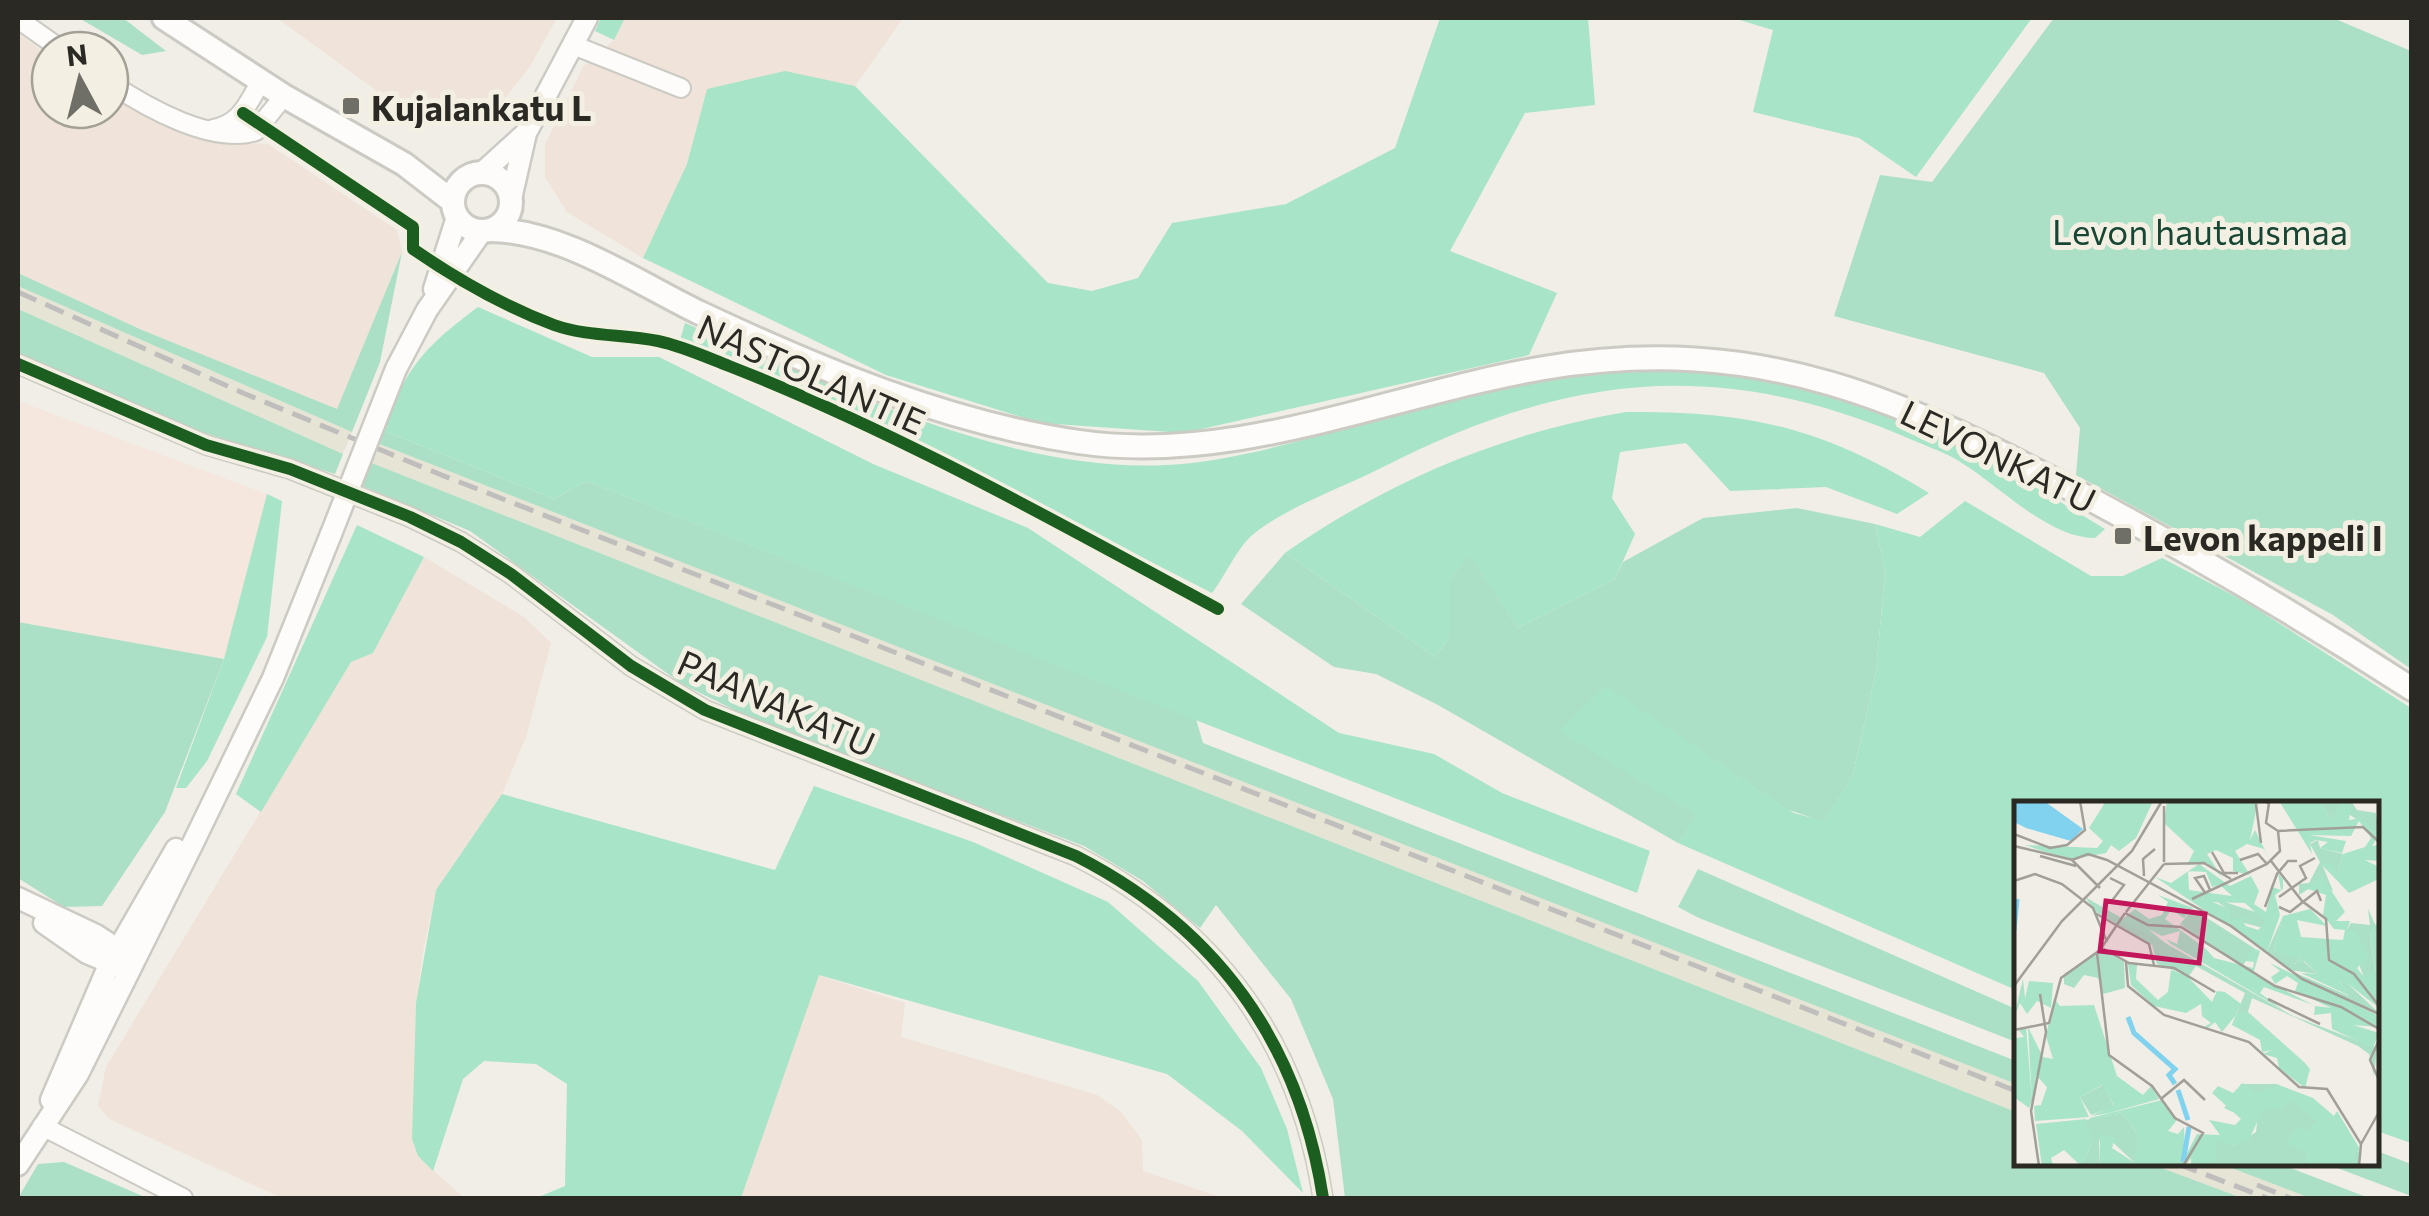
<svg xmlns="http://www.w3.org/2000/svg" width="2429" height="1216" font-family="Commissioner,sans-serif">
	<rect width="100%" height="100%" fill="#f0eee6"/>
	<path fill="#f5e6de" d="M18,401L267,494L224,659L18,622Z"/>
	<path fill="#f0e3d9" d="M277,18H557L529,68L505,98L467,123L436,122L392,102Z
		M625,18H903L855,86L785,72L707,89L687,164L643,258L567,212L545,177V144L583,67L614,40Z
		M18,33L50,57V110H110V96L224,142L268,144L397,230L402,252L337,409L142,330L18,273Z
		M424,557L524,617L551,643L526,737L502,794L436,890L423,952L416,1003L412,1139L418,1157L464,1198H282L109,1119L98,1106L106,1067L351,662L373,653Z
		M818,975L905,1003L901,1037L1097,1095L1121,1112L1142,1140L1143,1171L1223,1198H741Z"/>
	<path fill="#e6e4d5" d="M18,286L352,432L343,454L18,309Z
		M377,443L2016,1084V1112L369,462Z
		M2151,1164H2221L2310,1198H2242Z"/>
	<path fill="#abe0c6" d="M79,18H123L166,51L142,55Z
		M2054,18H2333L2411,51V669L2333,615L2076,475L2080,428L2044,373L1834,316L1880,175L1932,182Z
		M402,252L380,362L352,432L18,286V273L142,330L337,409Z
		M18,309L343,454L335,474L189,428L20,355Z
		M382,430L554,499L586,481L1196,719L1203,743L2016,1061V1084L377,443Z
		M369,462L2016,1112V1164H2151L2242,1198H1345L1333,1099L1291,999L1216,905L1200,928L1143,881L1084,846L769,727L682,684L470,531L360,485Z
		M1797,508L1875,524L1885,572L1876,672L1853,774L1824,822L1560,730L1697,815L1678,843L1438,705L1376,674L1334,667L1241,604L1285,553L1435,657L1449,638V579L1470,555L1518,628L1615,579L1623,562L1703,518Z
		M18,622L224,659L165,812L102,906L64,907L18,878Z
		M1698,869L2016,1009V1042L1699,918L1678,907Z
		M2377,1151L2411,1164V1196L2327,1164H2376Z
		M64,1162L147,1198H18L38,1164Z
		M2221,1164H2280L2369,1198H2310Z"/>
	<path fill="#a8e4c7" d="M601,18H625L614,40L595,31Z
		M1440,18H1588L1595,105L1525,113L1450,251L1557,293L1529,355L1184,433L1041,423L886,375L643,258L687,164L707,89L785,71L855,86L1048,283L1092,291L1138,278L1172,223L1286,204L1395,148Z
		M1733,18H2032L1916,177L1859,138L1753,112L1773,30Z
		M478,307L592,357H659L873,464L1028,528L1339,733L1434,754L1502,793L1650,851L1637,893L586,481L554,499L382,430C409,365 422,349 478,307Z
		M685,323C831,384 1005,473 1167,465C1259,460 1371,418 1462,395C1608,359 1767,356 1907,418C1976,449 2040,490 2105,529L2095,538C2047,539 1993,479 1952,457C1938,450 1924,445 1910,439C1719,356 1567,374 1385,466C1344,487 1293,504 1256,532C1238,545 1226,575 1212,593L821,394L680,340Z
		M1626,412C1751,411 1823,428 1929,493L1897,514L1826,487L1730,491L1686,443L1620,452L1612,498L1635,534L1615,579L1518,628L1470,556L1449,579V638L1435,657L1285,553C1388,481 1502,433 1626,412Z
		M267,494L282,501L267,637L207,761L186,788H176L224,659Z
		M1965,501L2091,576H2123L2162,558L2246,602L2411,708V1143L2377,1131L2376,804H2016V990L1678,843L1696,815L1559,731L1606,686L1794,813L1824,821L1853,774L1876,672L1885,572L1875,524L1920,537Z
		M357,525L424,557L373,653L351,662L261,812L236,794Z
		M814,786L973,842L1108,902L1198,981L1261,1068L1287,1129L1303,1193L1242,1131L1167,1074L819,975L741,1198H536L565,1186L567,1084L536,1064L484,1061L463,1079L433,1171L418,1156L412,1139L416,1003L436,890L502,794L775,870Z"/>
	<g fill="none" stroke-linecap="round" stroke-linejoin="round">
		<defs>
			<path id="minor" d="M18,19L62,50
				M573,45L681,88
				M110,83C146,107 212,145 256,131L284,96
				M213,129C241,124 248,103 261,81
				M18,364L206,445L290,469L410,517L461,542L511,574L631,666L705,710L1076,856C1217,928 1299,1042 1323,1198
				M42,1126L183,1198"/>
			<path id="tertiary" d="M482,173L526,133
				M511,199L526,133L587,18
				M434,289L457,217
				M396,369L427,310L482,231
				M18,898L96,935L125,954
				M44,923L87,953L118,966
				M51,1100L109,965L176,849
				M18,1165L78,1074L193,843L273,678L331,534"/>
			<path id="secondary" d="M164,18L284,96L404,164L452,201
				M453 202a29 29 0 1 1 58 0a29 29 0 1 1-58 0Z
				M491,230C563,231 636,282 700,313C819,369 948,423 1079,442C1236,465 1391,394 1544,368C1762,332 1906,401 2092,500C2202,559 2307,621 2412,689"/>
		</defs>
		<use href="#minor" stroke="#cbcac3" stroke-width="22"/>
		<use href="#tertiary" stroke="#cbcac3" stroke-width="25"/>
		<use href="#secondary" stroke="#cbcac3" stroke-width="28"/>
		<use href="#minor" stroke="#fdfcfb" stroke-width="18"/>
		<use href="#tertiary" stroke="#fdfcfb" stroke-width="20"/>
		<use href="#secondary" stroke="#fdfcfb" stroke-width="22"/>
		<path stroke="#bfbebc" stroke-width="5" stroke-dasharray="20 10" stroke-linecap="butt" d="M18,292L243,393L439,474L2016,1091
			M2178,1164L2267,1198
			M2257,1185L2290,1198"/>
		<defs>
			<path id="tertiary-bridge" d="M331,534L396,369"/>
		</defs>
		<use href="#tertiary-bridge" stroke="#cbcac3" stroke-width="25" stroke-linecap="butt"/>
		<use href="#tertiary-bridge" stroke="#fdfcfb" stroke-width="20"/>
		<defs>
			<path id="cycleway" d="M243,113L413,227V249C455,278 506,307 554,325C588,337 623,334 658,341C682,346 706,357 729,366C898,432 1058,523 1218,609
				M18,364L206,445L290,469L410,517L461,542L511,574L631,666L705,710L1076,856C1217,928 1299,1042 1323,1198"/>
		</defs>
		<use href="#cycleway" stroke="#f3f0e3" stroke-width="19"/>
		<use href="#cycleway" stroke="#1b5e20" stroke-width="12"/>
	</g>
	<g fill="#6f6e67" stroke="#f3f0e3" stroke-width="4">
		<rect x="341" y="96" width="20" height="20" rx="5"/>
		<rect x="2113" y="526" width="20" height="20" rx="5"/>
	</g>
	<g text-anchor="middle" dominant-baseline="central" stroke-width="10" stroke-linejoin="round" paint-order="stroke">
		<g font-size="35" font-weight="bold" fill="#2a2923" stroke="#f3f0e3" text-anchor="start">
			<text x="371" y="106">Kujalankatu L</text>
			<text x="2143" y="536">Levon kappeli I</text>
		</g>
		<g font-size="35" fill="#174634" stroke="#f3f0e3">
			<text x="2200" y="230">Levon hautausmaa</text>
		</g>
		<g font-size="35" fill="#2a2923" stroke="#f3f0e3">
			<text transform="translate(812 373) rotate(24)">NASTOLANTIE</text>
			<text transform="translate(1999 455) rotate(26)">LEVONKATU</text>
			<text transform="translate(777 702) rotate(24)">PAANAKATU</text>
		</g>
	</g>
	<g transform="translate(2014 801)">
		<rect width="365" height="365" fill="#f0eee6"/>
		<path d="M307,0H337L343,9L362,12L365,34L329,9L316,18ZM304,39L306,47L329,53L323,73L308,63L319,90L301,84L285,94V83L295,82L306,61L296,43ZM71,96L279,215L363,247L360,275L355,253L344,245L238,197L234,211L218,224L231,192L182,165L175,175L143,163L138,144L81,110ZM196,96L244,112L252,120L249,127L215,118L209,113L214,108ZM179,108L240,147L228,166L166,123ZM354,108L365,132L362,126L356,131L361,171L350,177L333,129L337,122L356,124ZM269,115L259,150L266,147L286,158L279,163L289,160L304,173L275,169L335,195L325,179L333,182L365,212L285,176L264,161L253,151ZM88,148L110,161L111,187L89,193L84,177L70,174L60,187L50,183V173ZM227,283H263L298,302L346,352L345,365H190L183,349L188,339L189,348L201,337L221,345L242,331L243,322L210,307ZM89,284L100,305L77,314L66,296ZM109,312L123,334L122,363L92,335L85,340L86,365H67L78,343L70,324L72,319Z" fill="#abe0c6"/>
		<path d="M92,0H139L122,37L105,50L97,44L92,52L55,59L11,44L83,47L89,40L75,27ZM153,0H244L236,39L241,29L256,59L250,48L233,43L221,50L236,74L219,70V57L202,49L193,53L208,76L193,62L173,64L180,50L150,22ZM265,0H307L316,18L328,3L337,6L335,19L347,17L365,34L358,45L365,44V60L351,59L365,66V78L335,92L307,63H318L323,73L329,53L351,46L357,37L345,20L337,35L295,34L332,40L328,52L306,47L314,41L302,39L296,42L298,53ZM185,63L216,85L237,75L245,90L240,103L252,111L258,86L267,89L264,72L269,78V88L261,94L266,114L253,151L141,76L157,82ZM174,70L192,71L198,86L206,84L218,95L175,89ZM199,101L231,102L252,121L244,129L232,125L228,120L237,117L216,118L215,108ZM308,75L331,111L322,120H336L333,129L342,131L355,156L343,167L350,176L361,170L356,131L363,122L365,207L333,182L325,180L336,195L287,172L304,173L290,160L279,163L286,158L259,150L269,115L296,108L313,125L283,119L287,136L329,139L331,129L320,128L309,114L312,94L291,87ZM144,94L179,107L170,117L157,109L151,118L191,147L200,157L239,167L240,161L231,160L239,147L246,150L239,173L299,204L250,186L246,192L269,209L157,143L152,138L163,143L166,130L148,135L134,128L155,145L106,120L121,108L135,118L148,114L154,101ZM256,162L365,215V226L339,224L365,232L359,247L318,228L317,212L300,214L301,205L317,207L281,190L284,182L273,175L261,183L257,176L266,170ZM114,163L123,164L122,178L144,199L154,191L157,169L172,174L198,201L203,190L211,191L227,203L222,213L234,211L290,261L296,268L291,287L265,267L263,257L249,253L258,249L248,251L246,239L218,224L222,214L208,231L201,221L194,227L190,226L197,222L188,215L187,203L172,212L140,205L117,184ZM9,178L11,197L15,180L39,182L37,207L23,200L13,213L6,202L0,216ZM40,197L46,205L80,204L103,275L129,294L137,285L145,298L95,312L77,315L100,304L88,284L66,296L75,316L21,320L20,305L27,304L33,286L22,274L20,295L15,307L0,296L2,237L10,236L4,228L12,226L18,299L14,226L29,256L39,258L32,235ZM229,282L243,292L265,284L299,297L320,315L323,310L346,348L339,356L344,365H294L290,351L272,342L284,326L293,330L303,320L277,300L267,308H249L235,339L221,345L202,339V364L177,365V357L171,365H86V332L101,337L98,347L121,362L123,334L109,312L75,319L76,317L148,299L163,319L154,330L164,333L170,326L171,356L183,333L206,334L195,319L221,324L227,318L198,292L204,285L219,292ZM72,318L78,343L67,365L50,349L37,357L39,365H28L22,323Z" fill="#a8e4c7" fill-rule="evenodd"/>
		<path d="M0,0H30L69,28L57,40L12,27L0,21Z" fill="#80d2ee"/>
		<path fill="none" stroke="#80d2ee" stroke-width="5" d="M0,129L3,98M114,216L120,232L161,268L155,274L161,283M164,289L174,319M169,361L175,326"/>
		<path fill="none" stroke="#a19f98" stroke-width="2.5" d="M249,0L255,2L252,22L264,30M242,3L247,42M264,30L349,26L365,41M0,33L36,47L53,44L71,29L66,0M0,45L59,59M198,51L210,72H224M26,55L62,65M58,59L86,87M58,59L74,53L93,59L217,125L288,178L365,213M226,59L244,53L253,63M257,60L288,100L312,118L315,159L340,173L365,205M150,61V5M150,63L190,62L217,78M130,75L129,58L141,48M96,77L110,84L97,101M0,80L21,73L48,83L79,107L93,141M192,93L181,77L190,75L196,89M265,96L292,77L286,65L301,57M178,98L253,63L266,50L264,30M251,106L263,73L274,60H283M265,106L276,111L303,90L307,100M112,111L150,63M81,112L135,143L140,164M111,112L134,124L167,126L261,185L327,206L365,228M88,147L115,162L160,167L201,191M83,152L95,254L138,285L161,317L189,332L169,365M112,161L114,185L150,214L235,241L285,286L313,288L347,343L345,365M0,185L48,120L118,50L148,0M254,198L306,223M0,229L35,222L47,177L86,149L111,112M365,239L356,259L365,279M148,297L170,279L191,299M347,343L365,311M25,365L17,310L32,231L26,193"/>
		<path fill="#c2185b" fill-opacity="0.15" stroke="#c2185b" stroke-width="5" d="M92,100L191,113L185,162L86,150Z"/>
		<rect width="365" height="365" fill="none" stroke="#2a2923" stroke-width="5"/>
	</g>
	<rect width="2429" height="1216" fill="none" stroke="#2a2923" stroke-width="40"/>
	<g transform="translate(80 80) rotate(353)"><circle r="48" fill="#f3f0e3" stroke="#a3a096" stroke-width="2.5"/>
	<path d="M0-8L18 38L0 25L-18 38Z" fill="#6f6e67"/>
	<text y="-15" font-size="28" font-weight="bold" text-anchor="middle" fill="#2a2923">N</text>
	</g>
</svg>
